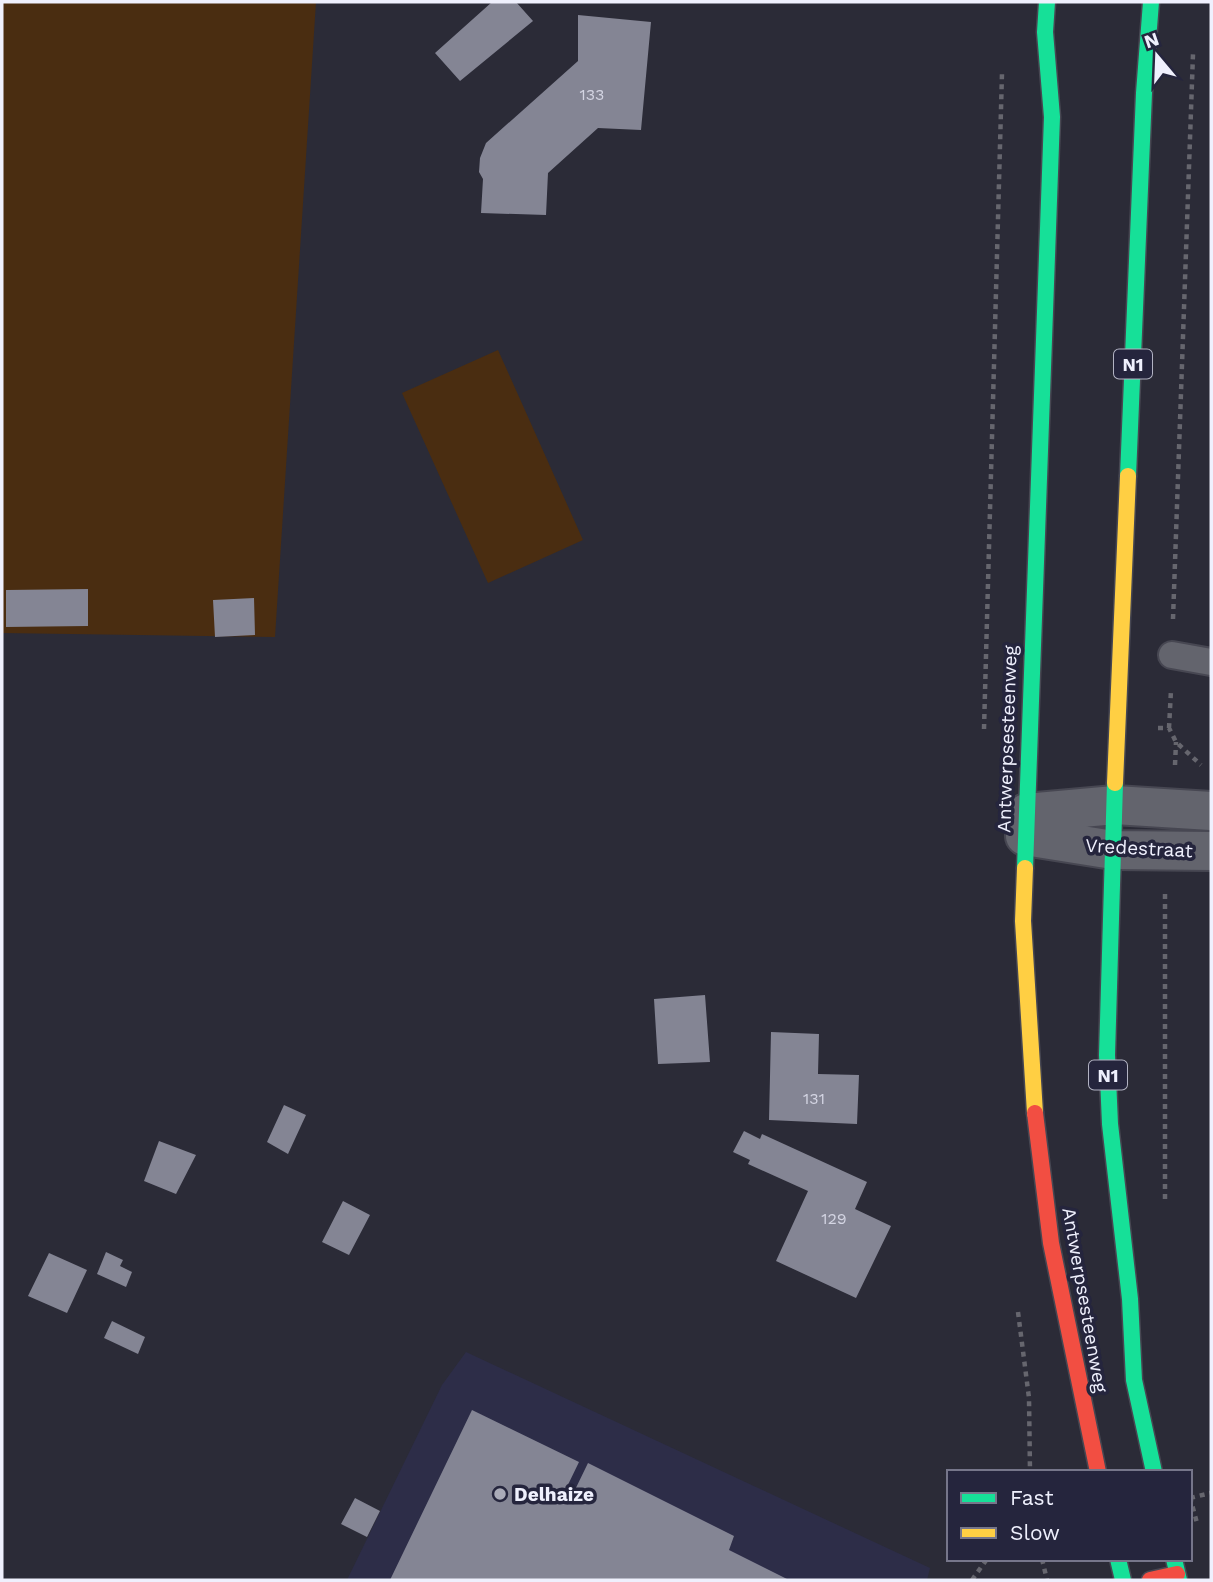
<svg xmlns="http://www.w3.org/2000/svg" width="1213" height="1582" font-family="'Work Sans',sans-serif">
	<rect width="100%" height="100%" fill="#2b2b37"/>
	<path fill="#2d2d48" d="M466,1352L930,1568L927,1580H347L442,1385Z"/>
	<path fill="#4a2d11" d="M2,2H316L275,637L2,633Z
		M498,350L583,540L488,583L402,393Z"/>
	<path fill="#848594" d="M492,2H516L533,21L460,81L435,53Z
		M578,15L651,22L641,130L598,128L548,173L546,215L481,213L483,179L479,172L480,158L486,143L578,61Z
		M88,589V626L6,627V590Z
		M254,598L255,635L215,637L213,600Z
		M705,995L710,1062L658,1064L654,999Z
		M771,1032L819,1034L818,1074L859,1075L857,1124L769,1120Z
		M284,1105L306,1115L288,1154L267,1142Z
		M744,1131L760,1139L762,1134L867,1182L855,1209L891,1226L856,1298L776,1261L808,1191L748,1164L750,1160L733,1152Z
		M159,1141L196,1155L176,1194L144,1181Z
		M343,1201L370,1215L349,1255L322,1242Z
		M106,1252L123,1260L120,1266L132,1272L126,1287L97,1274Z
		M49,1253L87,1270L67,1313L28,1296Z
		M112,1321L145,1337L138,1354L104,1338Z
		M472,1410L579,1462L564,1493L572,1496L588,1463L734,1536L729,1550L789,1580H390Z
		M355,1498L380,1511L367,1537L341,1524Z"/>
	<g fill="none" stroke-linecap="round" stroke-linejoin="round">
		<defs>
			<path id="lane" d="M1172,655L1211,662"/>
			<path id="street" d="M1026,813L1115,805L1211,811
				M1025,836L1113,850L1211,851"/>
			<path id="fast" d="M1128,476L1144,93L1151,2
				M1115,783L1107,1055L1110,1124L1130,1299L1134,1380L1154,1472
				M1025,868L1052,117L1045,32L1047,2
				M1118,1559L1123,1580
				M1174,1559L1179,1580"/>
			<path id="slow" d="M1115,783L1128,476
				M1025,868L1023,921L1035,1113"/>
			<path id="jam" d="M1035,1113L1051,1243L1098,1472
				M1150,1580L1177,1574"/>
		</defs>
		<use href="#lane" stroke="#474752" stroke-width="30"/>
		<use href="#street" stroke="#474752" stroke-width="42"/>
		<use href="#fast" stroke="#474752" stroke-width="19"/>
		<use href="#slow" stroke="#474752" stroke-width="19"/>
		<use href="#jam" stroke="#474752" stroke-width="19"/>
		<path stroke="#66666e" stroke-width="4.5" stroke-dasharray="5 5" stroke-linecap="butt" d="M1173,619L1193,54
			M1158,728H1169L1176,742L1201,765
			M1169,728L1171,690
			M984,729L1002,73
			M1175,765L1176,742
			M1165,1199V893
			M1018,1312L1029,1398L1030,1472
			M1190,1497L1197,1523
			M1190,1498L1211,1493
			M1042,1559L1047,1580
			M972,1580L987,1559"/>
		<use href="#lane" stroke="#63646d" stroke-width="26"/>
		<use href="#street" stroke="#63646d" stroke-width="38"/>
		<use href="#fast" stroke="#16e098" stroke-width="16"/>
		<use href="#slow" stroke="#ffcf43" stroke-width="16"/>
		<use href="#jam" stroke="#f24e42" stroke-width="16"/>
	</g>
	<circle fill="#aaabb8" stroke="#25253d" stroke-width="2.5" cx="500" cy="1494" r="7"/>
	<g text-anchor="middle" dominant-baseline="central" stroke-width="7" stroke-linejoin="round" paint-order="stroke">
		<g font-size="16" fill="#d4d5e3">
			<text x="592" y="94">133</text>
			<text x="814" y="1098">131</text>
			<text x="834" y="1218">129</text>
		</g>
		<g fill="#25253d" stroke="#b2b3c3" stroke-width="2">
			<rect x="1114" y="349.5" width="38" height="29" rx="5"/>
			<rect x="1089" y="1060.5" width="38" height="29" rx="5"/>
		</g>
		<g font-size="18" font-weight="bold" fill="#eff0fd">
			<text x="1133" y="364">N1</text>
			<text x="1108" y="1075">N1</text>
		</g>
		<g font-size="19" fill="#eff0fd" stroke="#25253d">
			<text transform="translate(1007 739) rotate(-88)">Antwerpsesteenweg</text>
			<text transform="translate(1139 848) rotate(3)">Vredestraat</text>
			<text transform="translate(1085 1300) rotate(80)">Antwerpsesteenweg</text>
		</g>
		<g font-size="19" font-weight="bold" fill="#eff0fd" stroke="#25253d" text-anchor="start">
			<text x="514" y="1494">Delhaize</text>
		</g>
	</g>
	<rect width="1213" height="1582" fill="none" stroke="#eff0fd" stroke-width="7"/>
	<rect x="947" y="1470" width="245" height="91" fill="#25253d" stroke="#76768a" stroke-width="2"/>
	<rect x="961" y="1493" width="35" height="10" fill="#16e098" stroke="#76768a" stroke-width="2"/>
	<text x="1010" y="1505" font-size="21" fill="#eff0fd">Fast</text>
	<rect x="961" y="1528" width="35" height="10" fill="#ffcf43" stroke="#76768a" stroke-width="2"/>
	<text x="1010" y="1540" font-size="21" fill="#eff0fd">Slow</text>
	<g transform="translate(1157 56) rotate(341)" stroke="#25253d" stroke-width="5" paint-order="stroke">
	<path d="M0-5L12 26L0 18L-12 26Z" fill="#eff0fd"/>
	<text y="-10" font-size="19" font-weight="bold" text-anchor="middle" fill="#eff0fd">N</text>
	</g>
</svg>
